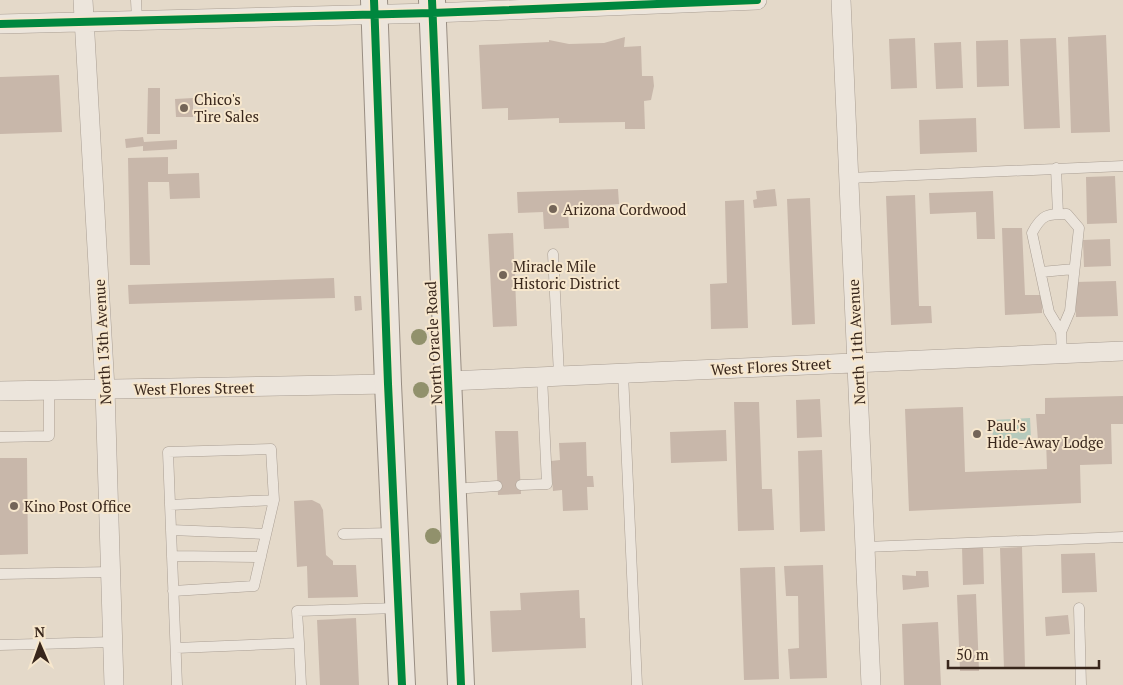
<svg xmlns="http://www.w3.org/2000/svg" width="1123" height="685" font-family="'PT Serif',serif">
	<rect width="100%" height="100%" fill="#e4d9c9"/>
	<path fill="#b5c9bb" d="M1030,418L1031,439L993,441L992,420Z"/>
	<path fill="#c8b7aa" d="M1106,35L1110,132L1071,133L1068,37Z
		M625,37L624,47L641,46L642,76H653L654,86L651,100L644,101L645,129H625V122L559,123V118L508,120V108L482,109L479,45L549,42V40L569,44L604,43Z
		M915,38L917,88L891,89L889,39Z
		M1056,38L1060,128L1024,129L1020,39Z
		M1008,40L1009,86L977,87L976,41Z
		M961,42L963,88L936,89L934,43Z
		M59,75L62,132L0,134V77Z
		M148,88H160V134H147Z
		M193,98V117H176L175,99Z
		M976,118L977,152L920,154L919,120Z
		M143,137L144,142L177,140V149L143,151V146L126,148L125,139Z
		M168,157V174L199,173L200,198L170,199L169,182H148L150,265H130L128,158Z
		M1115,176L1117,223L1087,224L1086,177Z
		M618,189L619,204L606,205V208L568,210L569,228L544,229L543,212L518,213L517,192Z
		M775,189L777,206L754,208L753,200L757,199L756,191Z
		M993,191L995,239H977L976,212L930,214L929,193Z
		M915,195L919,306H931L932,323L891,325L886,196Z
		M810,198L815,324L792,325L787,199Z
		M744,200L748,328L711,329L710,284L727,283L725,201Z
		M1002,228H1022L1025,295H1042V313L1005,315Z
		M513,233L517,326L493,327L488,234Z
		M1110,239L1111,266L1084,267L1083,240Z
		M334,278L335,298L129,304L128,285Z
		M1116,281L1118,316L1076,317L1075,282Z
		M354,296H361L362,310L355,311Z
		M1123,396V424H1111L1112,464L1080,465L1081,503L909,511L905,409L963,407L965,472L1047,469L1046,440L1038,441L1036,414H1045V398Z
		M820,399L822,437L797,438L796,400Z
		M734,402H759L762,489H772L774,530L738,531Z
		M726,430L727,461L671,463L670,432Z
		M495,431H518L521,494L498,495Z
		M586,442L587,476H593L594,487H587L588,510L563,511L562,490L553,491L551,461L560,460L559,443Z
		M822,450L825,531L800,532L798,451Z
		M0,458H27L28,554L0,555Z
		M312,500L320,504L323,510L326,555L333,561V565H356L358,597L308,598L307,566L297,567L294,501Z
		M983,546L984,584L963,585L962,547Z
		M1022,547L1025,668L1004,669L1000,548Z
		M1095,553L1097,592L1062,593L1061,554Z
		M823,565L827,678L790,679L788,649L799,648L798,596H786L784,566Z
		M775,567L779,679L744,680L740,568Z
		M916,571H928L929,587L903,590L902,575L916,576Z
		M579,590L580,618H585L586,648L492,652L490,611L521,610L520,593Z
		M976,594L979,671H960L957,595Z
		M1068,615L1070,634L1046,636L1045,617Z
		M356,618L359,685H320L317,620Z
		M938,622L941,685H904L902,624Z"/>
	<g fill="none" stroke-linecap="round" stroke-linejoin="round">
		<defs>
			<path id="service" d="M136,0L137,20
				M1056,168L1058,214
				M849,178L1123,166
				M553,254L559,375
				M1041,272L1074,269
				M1061,332L1070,311L1079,228L1067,214C1047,214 1042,214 1032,233L1049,312L1061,332L1062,353
				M623,373L637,685
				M0,437L49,436V390
				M521,485L547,484L542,376
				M453,489L497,486
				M170,505L274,500
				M171,530L266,534
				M343,534L394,533
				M865,547L1123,537
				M172,556L261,557
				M0,574L111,572
				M173,591L254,586L274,500L271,449L168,452L177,685
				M1079,608L1081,685
				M299,643L301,685
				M0,645L113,642
				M176,648L299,643L297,611L398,608"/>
			<path id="minor" d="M83,0L105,389L114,685
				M841,0L871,685
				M0,24L432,13L757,0
				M449,381L1123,351
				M0,391L388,384"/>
			<path id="secondary" d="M374,0L388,384L402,685
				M432,0L461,685"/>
		</defs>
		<use href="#service" stroke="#a99e93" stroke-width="11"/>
		<use href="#minor" stroke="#a99e93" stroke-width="20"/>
		<use href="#secondary" stroke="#998e83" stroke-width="28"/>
		<use href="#service" stroke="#ece5dc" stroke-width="10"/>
		<use href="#minor" stroke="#ece5dc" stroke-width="19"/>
		<use href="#secondary" stroke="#ece5dc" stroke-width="26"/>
		<defs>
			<path id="cycleway" d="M374,0L388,384L402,685
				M432,0L461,685
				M0,24L432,13L757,0"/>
		</defs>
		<use href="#cycleway" stroke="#f7e7cd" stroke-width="11"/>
		<use href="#cycleway" stroke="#00873e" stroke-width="8"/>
	</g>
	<g fill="#91916c">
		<circle cx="419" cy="337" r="8"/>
		<circle cx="421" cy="390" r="8"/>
		<circle cx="433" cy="536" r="8"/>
	</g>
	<g fill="#746558" stroke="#f7e7cd" stroke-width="2">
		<circle cx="184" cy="108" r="5"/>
		<circle cx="553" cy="209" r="5"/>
		<circle cx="503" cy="275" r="5"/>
		<circle cx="977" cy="434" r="5"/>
		<circle cx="14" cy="506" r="5"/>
	</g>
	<g text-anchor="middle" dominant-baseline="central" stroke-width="4" stroke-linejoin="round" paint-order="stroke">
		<g font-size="15" fill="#38261b" stroke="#f7e7cd" text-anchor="start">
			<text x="194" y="99">Chico's<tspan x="194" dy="17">Tire Sales</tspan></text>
			<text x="563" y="209">Arizona Cordwood</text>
			<text x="513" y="266">Miracle Mile<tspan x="513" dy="17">Historic District</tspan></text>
			<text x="987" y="425">Paul's<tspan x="987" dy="17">Hide-Away Lodge</tspan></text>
			<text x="24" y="506">Kino Post Office</text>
		</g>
		<g font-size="15" fill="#38261b" stroke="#f7e7cd">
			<text transform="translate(102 342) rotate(-93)">North 13th Avenue</text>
			<text transform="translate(856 342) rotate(-93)">North 11th Avenue</text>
			<text transform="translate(433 343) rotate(-93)">North Oracle Road</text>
			<text transform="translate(771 366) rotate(-3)">West Flores Street</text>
			<text transform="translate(194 388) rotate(-1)">West Flores Street</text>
		</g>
	</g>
	<g transform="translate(40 645) rotate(358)" stroke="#f7e7cd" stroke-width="4" paint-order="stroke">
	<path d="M0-4L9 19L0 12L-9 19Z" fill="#38261b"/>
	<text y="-8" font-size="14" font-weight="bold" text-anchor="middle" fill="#38261b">N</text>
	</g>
	<path d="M948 660v8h151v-8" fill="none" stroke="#38261b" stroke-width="2.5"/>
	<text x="956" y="660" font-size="15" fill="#38261b" stroke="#f7e7cd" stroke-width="4" paint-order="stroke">50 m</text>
</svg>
